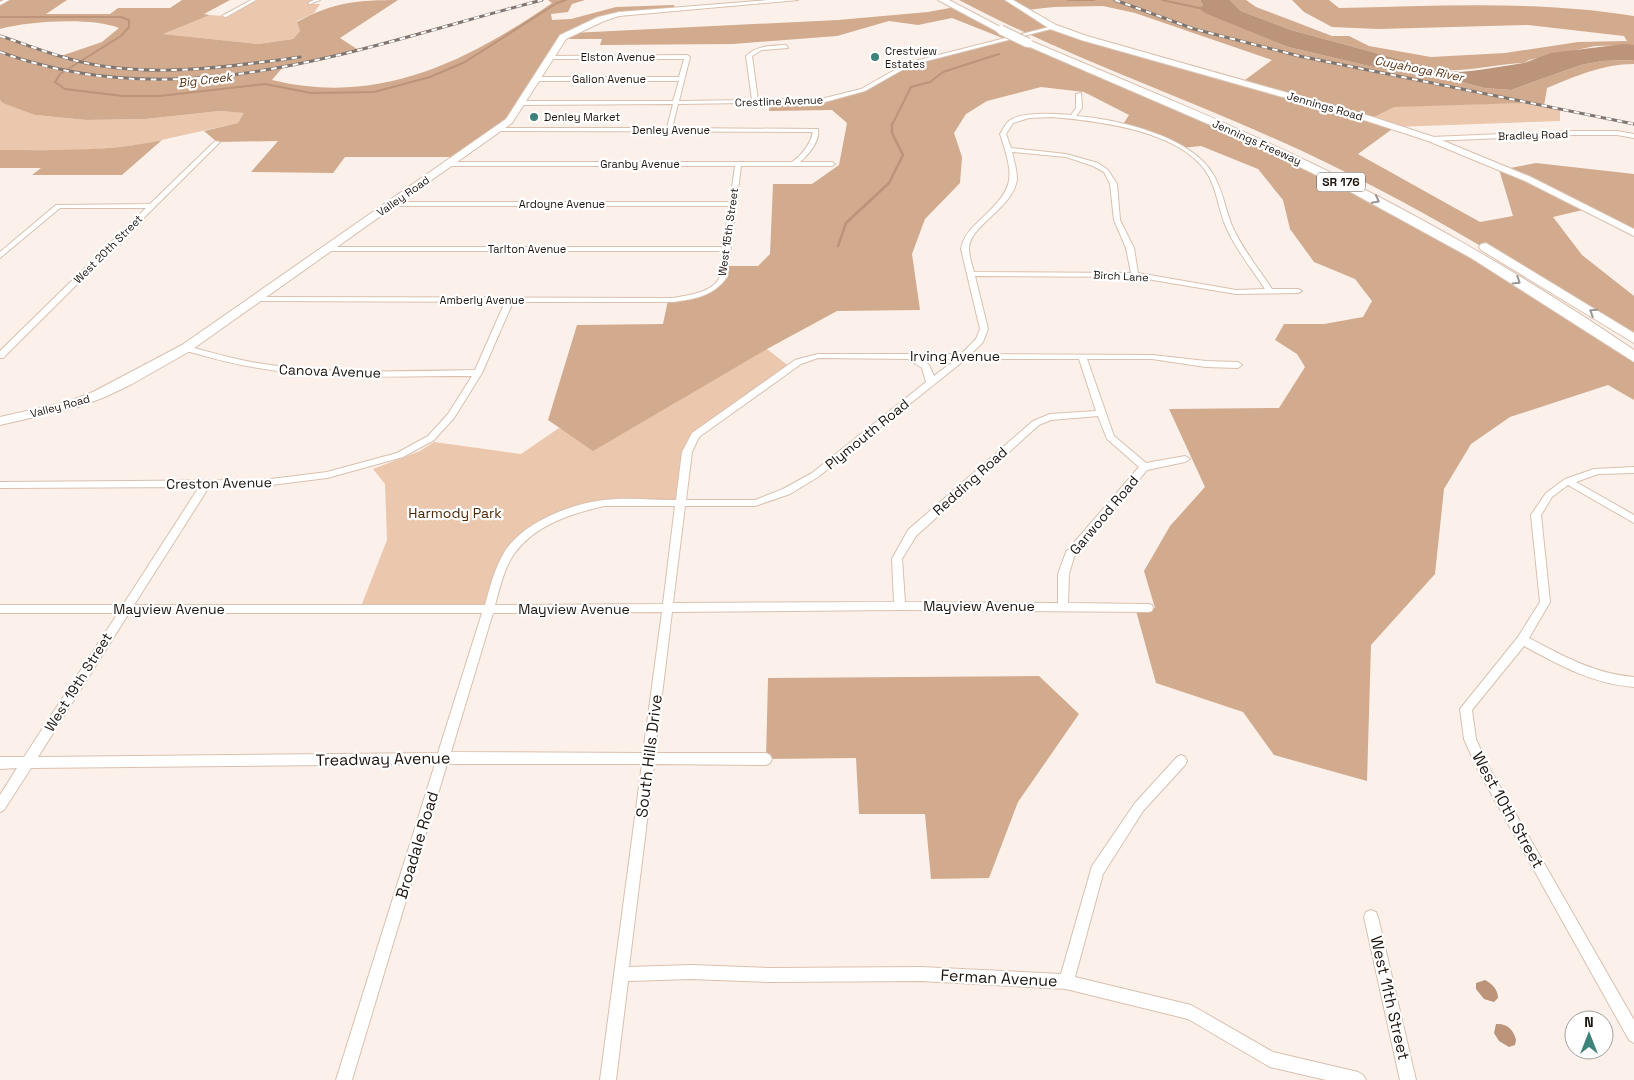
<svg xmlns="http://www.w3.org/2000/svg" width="1634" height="1080" font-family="'Space Grotesk',sans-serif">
	<rect width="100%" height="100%" fill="#fcf1ea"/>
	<path fill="#ebc7ad" d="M254,0H318L310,4H320L314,13L297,21L300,31L293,39L258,44L162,34L210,15L224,16Z
		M0,100L35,115L86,120L145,119L220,111L245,113L238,123L139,145L76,151L0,150Z
		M1529,103L1560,109V121L1395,127L1370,119L1394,106Z
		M732,341L767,349L790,367L695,435L680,504L591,506L562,514L516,544L490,609H360L387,540L385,484L373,469L420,451L434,442L521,454L559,428L595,441Z"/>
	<path fill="#d2aa8e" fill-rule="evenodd" d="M0,0H67L46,14H110L118,8H170L182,0H230L204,14L210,15L163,34L258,44L293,39L300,31L297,22C333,2 358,0 398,0L340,38L360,51L283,67L272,80C379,106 466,62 552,3L548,0H585L572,4L568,12L551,14L552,20L571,19L616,7L674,5L675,10L619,14L572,33L838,20L928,12L955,7L1001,30L1222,126L1398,211L1634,357V400L1608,385L1510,417L1471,444L1444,489L1435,574L1371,645L1367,781L1274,755L1243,712L1156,683L1135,607L1155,608L1144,571L1170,526L1205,487L1169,409L1279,408L1305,367L1297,354L1275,340L1284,324H1324L1363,317L1372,301L1355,279L1314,262L1290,229L1283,200L1258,169L1201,146L1182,148L1152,134L1122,126L1129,115L1084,92L1041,87L987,101L966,114L954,133L962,157L960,183L925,219L912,254L920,310L837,311L767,349L593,451L548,420L577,325L663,324L668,300L692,297L719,284L724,266H758L770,254L773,184H812L839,165L847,123L832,110L769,111L770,102L825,100L852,94L909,64L1005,39L952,18L918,25L889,21L837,36L733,44L600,45L602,39H562L515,115L458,157H345L333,173L251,172L278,141L217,142L204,131L238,123L244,113L220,111L145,119L86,120L35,115L3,103L0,100V36L61,56L102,42L119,28C92,17 28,21 0,29Z
		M959,0H1200L1203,5L1233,24L1288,47L1373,67L1462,82L1484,88L1511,90L1581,65L1602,61L1634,60V64C1603,64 1576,76 1547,88L1544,106L1529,103L1394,107L1370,119L1395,127L1358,154L1480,222L1513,216L1498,166L1505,169L1536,163L1634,174V233L1587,209L1553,217L1582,255L1634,296V339C1525,271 1417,205 1300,150C1187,98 1069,58 959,0ZM1103,6L1135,13L1272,60L1241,83L1053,27L1026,10L1054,7Z
		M1230,0H1246L1256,7L1332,36H1349L1369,46L1431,57L1505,53L1578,42L1627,41L1624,36L1528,25L1378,29L1332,27L1304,12L1292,0H1329L1339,8C1437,6 1538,0 1634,16V45L1595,46L1529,60L1524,63C1495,64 1469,72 1439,70L1291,30L1241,11Z
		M162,140L122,175H32L41,168H0V150C54,150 109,152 162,140Z
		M1039,676L1079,714L1018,802L989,878L931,879L925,814H859L856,758L766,759L768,678Z"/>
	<path fill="#bb9479" d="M1200,0H1230L1241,11L1291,30L1439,70L1461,72L1479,70L1524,63L1551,53L1624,44L1634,45V60L1602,61L1581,65L1511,90L1484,88L1462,82L1373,67L1288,47L1205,13L1200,9L1203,5Z
		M1485,980C1492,984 1498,989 1498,998L1494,1002L1484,999L1476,989V983Z
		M1496,1024C1507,1023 1514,1030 1516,1040L1515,1045L1509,1047L1499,1041L1494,1033Z"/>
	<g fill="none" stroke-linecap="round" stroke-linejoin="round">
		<path stroke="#bb9479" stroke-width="2" d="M1068,0H1094
			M1162,0L1204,9
			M0,17H121L129,20V27L121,36L60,74L55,82L65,89L123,96H160L265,84L311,93L374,92L430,77L465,62L557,3L566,0
			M892,125L911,87L930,82L943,72L999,54"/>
		<path stroke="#bb9479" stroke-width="2.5" d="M838,246L846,223L889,183L903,155L892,133V124"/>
		<defs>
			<path id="street" d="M4,0H9L0,5V2Z
				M251,0H256L226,17L222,16Z
				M314,0H320L310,4L308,3Z
				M1053,26L1055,28L911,65L865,91L825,102L678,104L672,128L818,129C820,141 809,154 800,162H832L835,164L832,166H741L727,277C714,296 695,299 673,302H513L482,373L454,418L434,440L403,457L327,478L263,486L209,487L134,605H485C490,587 495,567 505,551C524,522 570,504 604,500C627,497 653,500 676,500L682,452L692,433L795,360L818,354H961L976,339L980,329L961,249C963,238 969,230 977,223C1014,188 1016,182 1000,134C1003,130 1005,124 1009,121C1022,111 1055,114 1071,115L1076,108V94L1081,93L1082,108L1076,116C1117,119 1191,136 1213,174C1223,190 1225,210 1233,228C1243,250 1259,269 1272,289H1298L1302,291L1298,293L1236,294L1135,277L975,276L988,329L983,342L971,354L1152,355L1206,361L1238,362L1242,365L1238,368L1206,367L1152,359H1087L1114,436L1146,463L1185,456L1190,459L1185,462L1147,470L1074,557L1069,574L1068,603L1148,604L1152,605L1153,608L1152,611L1148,612L900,610L672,612L655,753H766L770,755L772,759L770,763L766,765L654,764L629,967L691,965L770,968L921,967L1061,974L1092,866L1135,803L1177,757L1181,755L1185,757L1187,761L1185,765L1143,811L1103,874L1075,977L1191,1005L1273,1052L1358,1072L1363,1075L1366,1080H1326L1270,1067L1188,1019L1066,989L921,981L770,982L691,979L628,981L616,1080H600L642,764H447L352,1080H336L435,764L31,768L4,810L0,812V795L17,768L0,769V757H24L118,613H0V605H123L199,487L0,488V482L263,480L327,472L397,453L428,436L448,414L472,376C401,376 328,380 258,368C232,364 208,357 183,350L182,348L186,346C210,352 233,359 257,363C328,375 403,371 475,370L505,302L256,301L252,299L256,297L673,298C688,295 714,293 720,276C722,268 722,259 723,251H329L325,249L329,247H723L729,206H392L389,204L392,202H730L735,166H447L444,164L447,162H792C802,155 810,145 813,132L494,131V129L496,128H667L673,104L522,105L519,103L522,101H673L679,81H537L534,79L537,77H679L684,59H550L548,56L687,55L690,57L679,101L752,100L746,56C757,45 772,46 786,45L788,48L762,50L752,56L758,100L825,98L861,89L907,63ZM1052,117C1098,121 1176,130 1205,170C1217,187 1218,209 1226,227C1236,250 1252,269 1265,289L1236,290L1138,273L1134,248L1120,220L1117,184L1108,170L1098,163L1066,154L1011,148L1006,134L1013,123L1029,118ZM1012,152L1066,157L1093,166L1104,172L1110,184L1114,220L1126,248L1131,273L974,272C972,265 969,256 969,249C968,226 1014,208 1017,179C1017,170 1014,161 1012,152ZM818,358L908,359L922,368L926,382L812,473L783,489L755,500H686L692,452L699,437L801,364ZM921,359H956L934,376L929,365ZM966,359H1079L1096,411L1050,414L1033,421L908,530L892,559L894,602L673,603L685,506H755L790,494L818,477ZM1098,416L1107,439L1139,467L1066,552L1058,574V603L905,602L902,559L916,536L1039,425L1051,420ZM604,506H675L663,604L495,605C500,588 504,568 514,554C535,525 570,514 604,506ZM662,612L643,753L451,752L493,613ZM129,613H482L438,753L38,757Z
				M1574,131H1617L1634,134V138L1617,135H1574L1431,141L1428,139L1431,137Z
				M215,141L220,142L3,358H0V351L146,208H60L0,258V252L56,205L150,204Z
				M1634,467V473L1598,474L1576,482L1634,515V523L1568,485L1552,497L1541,515L1550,602L1529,638C1563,656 1595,674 1634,677V687C1593,684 1559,665 1524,646L1472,710L1476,739L1486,762L1634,1020V1043L1629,1040L1478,770L1464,739L1460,709L1518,637L1540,602L1531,515L1546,493L1565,479L1594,469Z
				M1371,910L1376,912L1378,917L1416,1080H1400L1364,917L1366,912Z"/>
			<path id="secondary" d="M769,0H798L619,16L604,21L566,39L512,123L190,351L132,384L105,397L78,407L0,425V417L70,401L95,391L182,345L506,119L560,35L598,17L619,12Z
				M1005,0H1013L1056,25L1087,36L1373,117L1434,137L1531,177L1634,229V236L1525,181L1428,141L1367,121L1081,40L1050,29Z"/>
			<path id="highway" d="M938,0H949L1006,30L998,32Z
				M1025,41H1031C1125,81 1220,119 1311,163C1424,217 1531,280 1634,350V362L1471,258L1347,190L1236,136L1025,45Z
				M1486,243L1634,333V343L1481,250L1479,247L1481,244Z"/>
		</defs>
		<use href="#street" stroke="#d9c0af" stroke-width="2"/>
		<use href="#secondary" stroke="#d9c0af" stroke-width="2"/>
		<use href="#highway" stroke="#d9c0af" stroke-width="2"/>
		<use href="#street" fill="#fff" fill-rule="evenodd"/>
		<use href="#secondary" fill="#fff" fill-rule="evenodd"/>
		<use href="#highway" fill="#fff" fill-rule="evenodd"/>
		<defs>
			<path id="rail" d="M1115,0L1194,29L1299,56L1634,124
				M0,36C34,47 67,61 102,66C168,76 235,66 300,57
				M0,52C184,120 363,46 542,0"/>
		</defs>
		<use href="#rail" stroke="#80766f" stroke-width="3"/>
		<use href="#rail" stroke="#fff" stroke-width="2" stroke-dasharray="5.5" stroke-linecap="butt"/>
		<defs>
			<path id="highway-bridge" d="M1001,30L1028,43"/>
		</defs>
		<use href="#highway-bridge" stroke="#d9c0af" stroke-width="11" stroke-linecap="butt"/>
		<use href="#highway-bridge" stroke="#fff" stroke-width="9"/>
	</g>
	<defs><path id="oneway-chevron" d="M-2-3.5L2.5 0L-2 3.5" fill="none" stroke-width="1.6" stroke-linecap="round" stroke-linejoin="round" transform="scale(1.25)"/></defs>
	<g stroke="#9a9693">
		<use href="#oneway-chevron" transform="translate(1376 200) rotate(28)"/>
		<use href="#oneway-chevron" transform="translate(1517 281) rotate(32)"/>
		<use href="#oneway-chevron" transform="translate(1593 312) rotate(-147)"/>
	</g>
	<g fill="#3e8379" stroke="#fff" stroke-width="2">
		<circle cx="875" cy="57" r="5"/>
		<circle cx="534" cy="117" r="5"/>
	</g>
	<g text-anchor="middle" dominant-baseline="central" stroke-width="4.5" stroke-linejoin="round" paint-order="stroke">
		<g font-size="11" fill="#1e150f" stroke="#fff" text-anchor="start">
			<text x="885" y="51">Crestview<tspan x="885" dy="13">Estates</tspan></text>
			<text x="544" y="117">Denley Market</text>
		</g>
		<g font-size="11" fill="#1e150f" stroke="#fff">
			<text x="618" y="57">Elston Avenue</text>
			<text x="609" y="79">Galion Avenue</text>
			<text transform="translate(779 101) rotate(-2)">Crestline Avenue</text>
			<text transform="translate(1325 106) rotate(16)">Jennings Road</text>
			<text x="671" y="130">Denley Avenue</text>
			<text transform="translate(1533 135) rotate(-2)">Bradley Road</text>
			<text transform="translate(1257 142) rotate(24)">Jennings Freeway</text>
			<text x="640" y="164">Granby Avenue</text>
			<text transform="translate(403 196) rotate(-35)">Valley Road</text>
			<text x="562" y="204">Ardoyne Avenue</text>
			<text transform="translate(728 232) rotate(-82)">West 15th Street</text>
			<text transform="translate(108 249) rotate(-45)">West 20th Street</text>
			<text x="527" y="249">Tarlton Avenue</text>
			<text transform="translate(1121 276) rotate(3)">Birch Lane</text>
			<text x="482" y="300">Amberly Avenue</text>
			<text transform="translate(60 406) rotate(-15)">Valley Road</text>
		</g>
		<g font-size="12" font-style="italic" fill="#593212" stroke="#fff">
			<text transform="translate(1419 69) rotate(11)">Cuyahoga River</text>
			<text transform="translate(205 80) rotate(-7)">Big Creek</text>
		</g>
		<rect fill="#fff" stroke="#625b57" stroke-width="1" x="1317" y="172.5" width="48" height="19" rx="4"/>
		<g font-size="12" font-weight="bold" fill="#1e150f">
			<text x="1341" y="182">SR 176</text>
		</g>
		<g font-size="14" fill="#1e150f" stroke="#fff">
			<text x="955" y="356">Irving Avenue</text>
			<text transform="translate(330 371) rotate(2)">Canova Avenue</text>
			<text transform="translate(867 434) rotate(-39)">Plymouth Road</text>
			<text transform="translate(970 481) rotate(-42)">Redding Road</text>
			<text transform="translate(219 483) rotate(-1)">Creston Avenue</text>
			<text transform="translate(1104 515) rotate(-50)">Garwood Road</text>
			<text x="979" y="606">Mayview Avenue</text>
			<text x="169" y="609">Mayview Avenue</text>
			<text x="574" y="609">Mayview Avenue</text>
			<text transform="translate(78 682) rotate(-58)">West 19th Street</text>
		</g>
		<g font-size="14" fill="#4e2806" stroke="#fff">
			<text x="455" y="513">Harmody Park</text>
		</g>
		<g font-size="16" fill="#1e150f" stroke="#fff">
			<text transform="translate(649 756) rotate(-83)">South Hills Drive</text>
			<text transform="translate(383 759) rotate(-1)">Treadway Avenue</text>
			<text transform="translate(1508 810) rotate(61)">West 10th Street</text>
			<text transform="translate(417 845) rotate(-73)">Broadale Road</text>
			<text transform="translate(999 978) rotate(3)">Ferman Avenue</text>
			<text transform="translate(1390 998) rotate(77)">West 11th Street</text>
		</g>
	</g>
	<g transform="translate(1589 1035)"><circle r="24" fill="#ffffff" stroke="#a5a19f"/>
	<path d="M0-4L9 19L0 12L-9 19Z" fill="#3e8379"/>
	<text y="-8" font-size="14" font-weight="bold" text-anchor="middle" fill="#1e150f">N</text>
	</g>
</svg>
